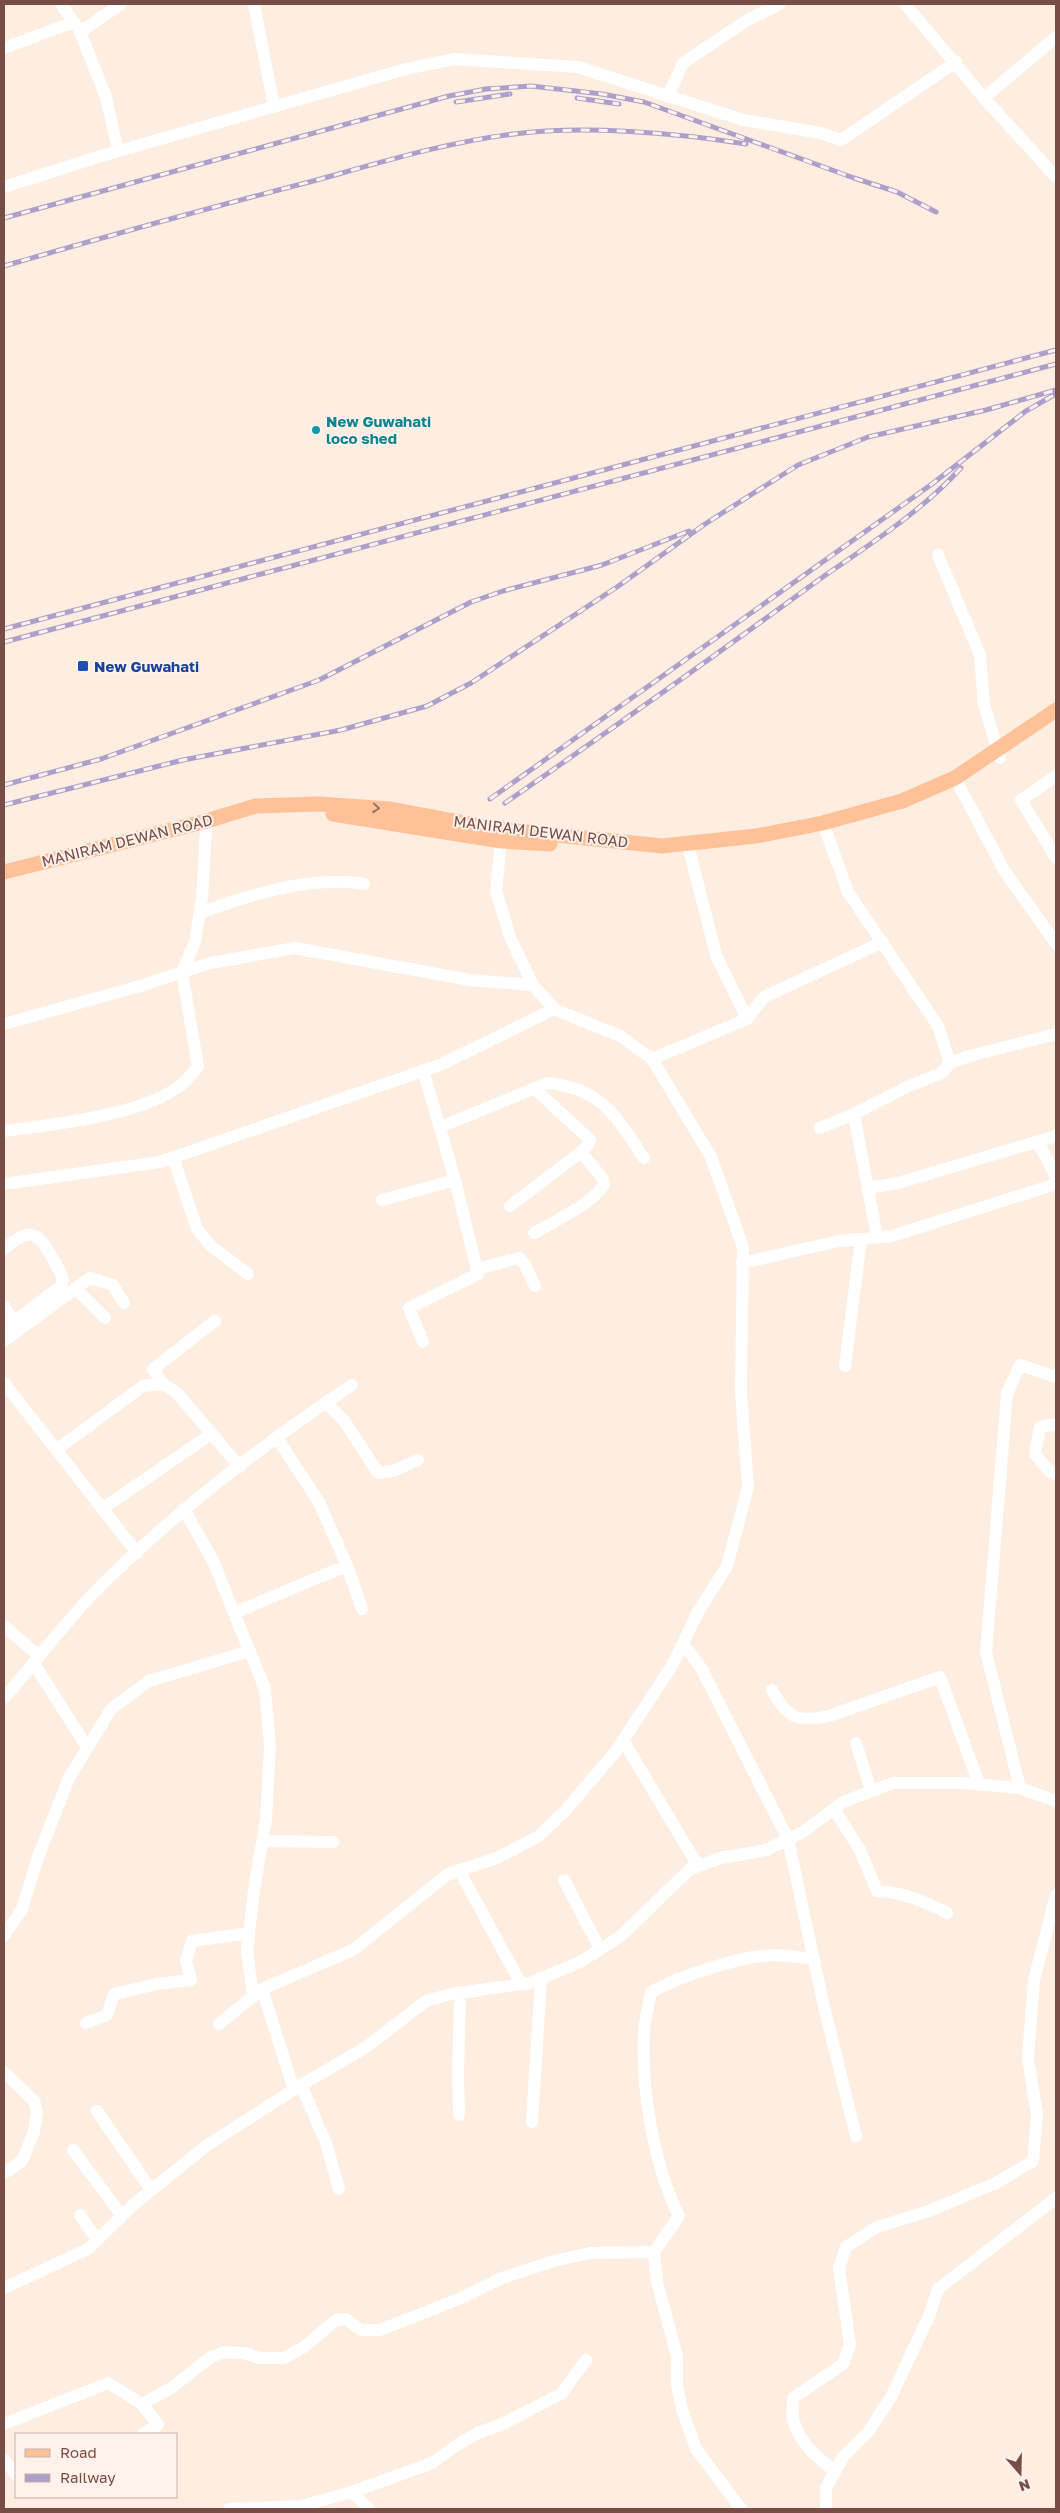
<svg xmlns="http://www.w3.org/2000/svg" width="1060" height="2513" font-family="'Golos Text',sans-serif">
	<rect width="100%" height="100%" fill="#feede1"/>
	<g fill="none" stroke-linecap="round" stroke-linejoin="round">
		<path stroke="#fff" stroke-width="12" d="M61,4L79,29L106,97L118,151
			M254,4L274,107
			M905,4L984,98L1056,177
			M80,32L121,4
			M4,48L74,22
			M668,97L683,63L749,19L780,4
			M984,98L1056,37
			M4,187L101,156L406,69L454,59L578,67L743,120L821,133L841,140L956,62
			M938,555L980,655L984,705L1000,758
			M1056,776L1021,800L1056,858
			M955,778L1004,870L1056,944
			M690,853L716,955L747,1019
			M200,913C249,895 311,875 364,884
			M4,1024L140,986L210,963L295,948L470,980L533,985
			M652,1059L747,1019L764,997L883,942
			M950,1063L969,1056L1056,1034
			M854,1114L877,1237
			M440,1127L548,1083C603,1089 616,1117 644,1158
			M820,1128L854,1114L909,1086L942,1073L950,1063L938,1026L848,892L823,823
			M4,1131C51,1125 146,1115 182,1084C188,1079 193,1072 198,1067L182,972L195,942L202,898L206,830
			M1038,1142L1056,1177
			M173,1157L197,1229L211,1246L248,1274
			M4,1184L160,1162L440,1065L554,1009
			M867,1188L898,1183L1056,1136
			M382,1200L455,1180
			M510,1206L581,1152L588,1145L590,1140L534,1088
			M534,1233C554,1221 591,1205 604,1185L603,1179L581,1152
			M4,1249C26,1231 35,1227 50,1254C55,1262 60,1270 63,1280L61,1286L4,1329
			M742,1263L839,1241L892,1236L1056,1184
			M477,1269L519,1258L525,1265L535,1286
			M75,1288L105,1318
			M4,1306L14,1321
			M4,1341L90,1278L113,1285L124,1303
			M423,1342L409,1308L478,1274L455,1180L423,1070
			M845,1366L861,1239
			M4,1383L137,1553
			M163,1384L153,1369L215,1321
			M326,1402L345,1422L378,1473L393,1471L418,1460
			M1056,1424L1040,1427L1035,1454L1050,1472L1056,1474
			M277,1438L319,1502L348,1568
			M56,1450L143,1386L163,1384L177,1393L240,1467
			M102,1509L211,1434
			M184,1509L213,1561L265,1689L270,1746L266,1819L254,1890L247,1951L253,1997
			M234,1613L336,1570L348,1568L362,1609
			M4,1626L39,1656
			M683,1643L701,1668L788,1839L824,2007L856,2136
			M34,1664L87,1747
			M772,1690C787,1718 797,1723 829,1716L940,1677L979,1784
			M4,1698C33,1665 60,1629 90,1597C168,1517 259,1447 352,1385
			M623,1740L698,1866
			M856,1743L871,1791
			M1020,1788L986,1652L1007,1394L1020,1365L1056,1377
			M834,1809L860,1850L877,1891C903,1892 924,1901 947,1913
			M263,1841L333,1842
			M459,1870L521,1984
			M564,1880L600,1949
			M4,1936L22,1909L38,1857L69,1778L111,1709L149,1681L250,1651
			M262,1989L294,2090
			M86,2023L107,2015L114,1994L157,1984L191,1980L186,1960L192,1941L249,1933
			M219,2024L262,1989L353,1950L448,1874L497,1858L539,1836L565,1811L616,1751L673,1664L698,1612L727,1566L748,1487L741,1393L743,1247L711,1157L652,1059L620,1036L554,1009L533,985L510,937L496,891L501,841
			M4,2072L34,2101L37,2112L34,2132L22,2161L4,2173
			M301,2085L326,2143L339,2189
			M97,2111L151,2190
			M459,2115L458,2076L460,1993
			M532,2122L541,1978
			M73,2150L122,2216
			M80,2215L97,2240
			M4,2288L88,2249L133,2205L206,2146L301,2085L365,2048L426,2001L451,1994L530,1983L580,1962L621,1936L690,1869L721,1858L766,1850L803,1832L843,1802L893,1783H963L1020,1788L1056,1801
			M142,2404L171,2388L211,2357L224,2352L245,2353L259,2358H284L304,2347L336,2320L346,2319L361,2330H380L459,2299L502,2278L554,2261L590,2253L654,2252
			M4,2424L108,2383L142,2404L158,2425L143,2434
			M4,2460L16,2474
			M835,2471C817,2458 801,2444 794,2422C791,2416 793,2405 793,2398L843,2364L850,2345L839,2268L846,2247L877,2227L929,2211L996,2183L1033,2161L1037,2114L1028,2059L1034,1980L1056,1895
			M352,2492L432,2463L457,2445L478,2433L500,2425L561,2394L586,2360
			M229,2509L301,2506L352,2492L369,2509
			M741,2509L696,2449L682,2409L677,2386V2356L657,2282L654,2252L679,2216C654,2166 641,2089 644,2033C644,2020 649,2005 651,1992C680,1976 743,1955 775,1955C788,1955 801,1958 814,1959
			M826,2509V2488L843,2457L868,2432L891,2397L929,2316L938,2289L1056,2198"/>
		<path stroke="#ffc298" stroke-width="15" d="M333,814L501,841L550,844
			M4,872L203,822L256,806L319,804L390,809L498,829L662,846L756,836L823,823L902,801L955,778L1056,710"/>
		<defs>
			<path id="rail" d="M577,98L619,104
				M456,102L510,94
				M4,218L449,96L486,89L531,86L602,94L644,102L854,178L897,192L936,212
				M4,266C108,236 212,207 317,180C382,162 447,142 514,134C583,125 677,133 746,144
				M4,629L1056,350
				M4,642L1056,364
				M4,785L101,759L319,680L471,602L503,591L602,565L689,531
				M490,799L932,484L1026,411L1054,395
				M505,803C609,731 712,658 813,584C865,547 918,515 961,468
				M4,805L183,760L341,730L427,706L471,683L617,587L705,524L798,465L868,437L986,410L1056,390"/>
		</defs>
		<use href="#rail" stroke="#ac9fc9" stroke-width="5"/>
		<use href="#rail" stroke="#fff2ea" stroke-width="3" stroke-dasharray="9" stroke-linecap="butt"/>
	</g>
	<defs><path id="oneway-chevron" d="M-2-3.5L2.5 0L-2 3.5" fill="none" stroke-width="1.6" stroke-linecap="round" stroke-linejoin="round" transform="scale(1.25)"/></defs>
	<use stroke="#a0705e" href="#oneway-chevron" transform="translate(376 808) rotate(4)"/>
	<circle fill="#0f9aa8" stroke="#fff2ea" stroke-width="2" cx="316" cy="430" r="5"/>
	<rect fill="#1a4fb4" stroke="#fff2ea" stroke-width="2" x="77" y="660" width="12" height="12" rx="2.5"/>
	<g text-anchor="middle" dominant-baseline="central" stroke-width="4" stroke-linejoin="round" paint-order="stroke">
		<g font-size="15" font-weight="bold" fill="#0d838f" stroke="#fff2ea" text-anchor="start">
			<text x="326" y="421">New Guwahati<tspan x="326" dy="17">loco shed</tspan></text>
		</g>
		<g font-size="15" font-weight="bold" fill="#164399" stroke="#fff2ea" text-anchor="start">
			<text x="94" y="666">New Guwahati</text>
		</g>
		<g font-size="15" fill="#784d45" stroke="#fff2ea">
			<text transform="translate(541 831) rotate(7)">MANIRAM DEWAN ROAD</text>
			<text transform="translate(127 840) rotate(-14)">MANIRAM DEWAN ROAD</text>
		</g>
	</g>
	<rect width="1060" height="2513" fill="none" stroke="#784d45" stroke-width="10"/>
	<rect x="15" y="2433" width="162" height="65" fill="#fff2ea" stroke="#c9b0a8"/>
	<rect x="25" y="2449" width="25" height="8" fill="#ffc298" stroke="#c9b0a8"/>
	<text x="60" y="2458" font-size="15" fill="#784d45">Road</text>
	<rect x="25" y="2474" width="25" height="8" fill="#ac9fc9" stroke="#c9b0a8"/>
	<text x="60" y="2483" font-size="15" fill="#784d45">Railway</text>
	<g transform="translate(1020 2473) rotate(160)" stroke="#fff2ea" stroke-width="4" paint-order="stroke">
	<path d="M0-4L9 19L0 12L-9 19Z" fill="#784d45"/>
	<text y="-8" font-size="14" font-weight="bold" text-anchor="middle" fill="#784d45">N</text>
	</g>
</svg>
